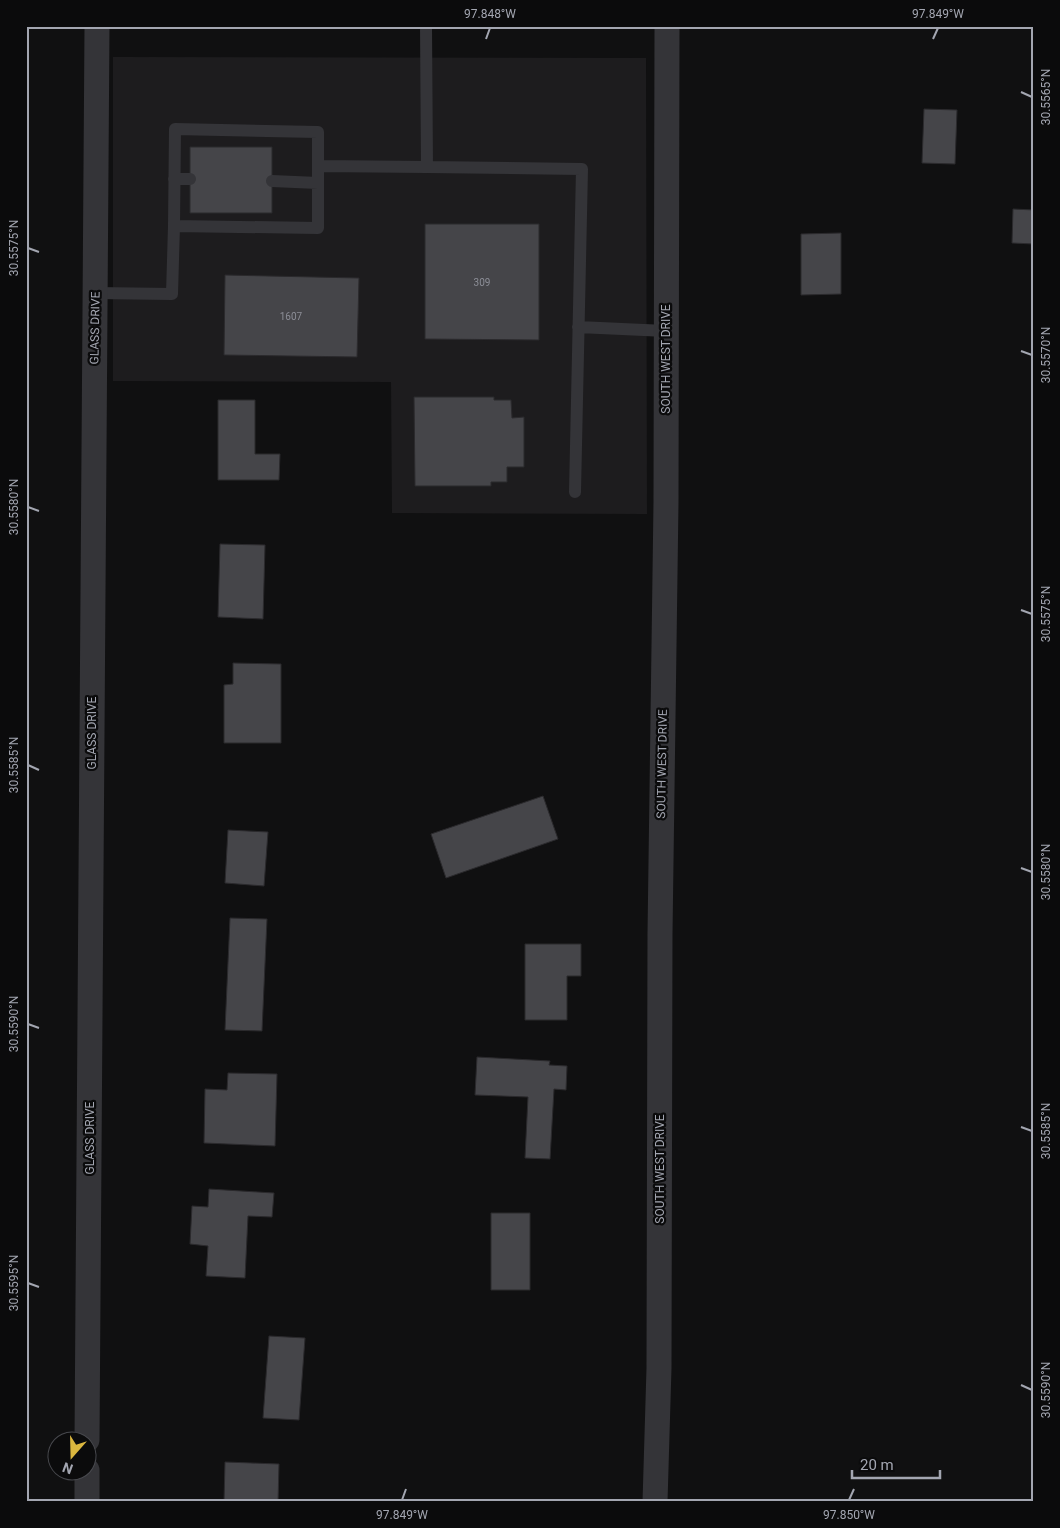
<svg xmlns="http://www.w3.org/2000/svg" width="1060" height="1528" font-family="Roboto,sans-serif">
	<rect width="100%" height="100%" fill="#101011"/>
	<path fill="#1d1c1e" d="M113,57L646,58L647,514L392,513L391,382L113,381Z"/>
	<path fill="#454549" stroke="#2b2a2d" d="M924,109L957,110L955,164L922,163Z
		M190,147H272V213H190Z
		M1013,209L1034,210V244L1012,243Z
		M425,224H539V340L425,339Z
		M841,233V294L801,295V234Z
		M225,275L359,278L357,357L224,355Z
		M414,397H494V400H511L512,418L524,417V467H507V482H491V486H415Z
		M218,400H255V454H280L279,480H218Z
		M220,544L265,545L263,619L218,617Z
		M233,663L281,664V743H224V685L233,684Z
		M543,796L558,839L446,878L431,834Z
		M228,830L268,832L264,886L225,883Z
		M230,918L267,919L262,1031L225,1030Z
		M525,944H581V976H567V1020H525Z
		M477,1057L550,1061L549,1065L567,1066L566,1090L554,1089L550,1159L525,1158L528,1097L475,1095Z
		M228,1073L277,1074L275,1146L204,1143L205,1089L227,1090Z
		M209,1189L274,1193L272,1217L248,1216L245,1278L206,1276L208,1246L190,1244L192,1206L208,1207Z
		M491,1213H530V1290H491Z
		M269,1336L305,1338L299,1420L263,1418Z
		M225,1462L279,1464L278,1502H224Z"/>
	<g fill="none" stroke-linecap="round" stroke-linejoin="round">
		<path stroke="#343438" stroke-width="12" d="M426,26L427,167L582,169L575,492
			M174,179H190
			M272,181L318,183
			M174,226L175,129L318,132V166
			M95,293L172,294L174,226L318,228V166L427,167
			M578,327L666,331"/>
		<path stroke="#343438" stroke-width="25" d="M87,1440L97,26
			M87,1502V1470
			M655,1502L659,1368L660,934L666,502L667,26"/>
	</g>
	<path fill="none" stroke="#a3a6b1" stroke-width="2" d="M486,39L490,28M933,39L938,28M1021,92L1032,97M28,248L39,252M1021,351L1032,355M28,507L39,511M1021,610L1032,614M28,765L39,770M1021,868L1032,872M28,1024L39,1028M1021,1127L1032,1131M28,1283L39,1287M1021,1385L1032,1390M402,1500L406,1489M849,1500L854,1489"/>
	<g text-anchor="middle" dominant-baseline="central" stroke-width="4.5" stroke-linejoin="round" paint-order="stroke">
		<g font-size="10" fill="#8c8e97">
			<text x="482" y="282">309</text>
			<text x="291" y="316">1607</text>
		</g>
		<g font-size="12" fill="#a3a6b1" stroke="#0b0b0c">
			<text transform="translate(95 328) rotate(-89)">GLASS DRIVE</text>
			<text transform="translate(666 359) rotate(-90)">SOUTH WEST DRIVE</text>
			<text transform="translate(92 733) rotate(-90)">GLASS DRIVE</text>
			<text transform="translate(662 764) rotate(-89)">SOUTH WEST DRIVE</text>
			<text transform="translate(90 1138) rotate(-90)">GLASS DRIVE</text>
			<text transform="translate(660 1169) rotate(-90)">SOUTH WEST DRIVE</text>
		</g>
	</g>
	<rect width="1060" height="1528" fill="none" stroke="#0b0b0c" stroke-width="55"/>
	<g transform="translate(72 1456) rotate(200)"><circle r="24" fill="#0b0b0c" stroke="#48494e"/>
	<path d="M0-4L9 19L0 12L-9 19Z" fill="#dbb73f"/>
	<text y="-8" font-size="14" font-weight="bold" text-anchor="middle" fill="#a3a6b1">N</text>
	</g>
	<path d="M852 1470v8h88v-8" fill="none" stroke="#a3a6b1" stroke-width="2.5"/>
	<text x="860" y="1470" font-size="15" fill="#a3a6b1" stroke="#0b0b0c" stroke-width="4" paint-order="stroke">20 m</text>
	<rect x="28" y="28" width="1004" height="1472" fill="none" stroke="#a3a6b1" stroke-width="2"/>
	<g font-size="12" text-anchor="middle" fill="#a3a6b1">
		<text x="490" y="18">97.848°W</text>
		<text x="938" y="18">97.849°W</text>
		<text transform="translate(1046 97) rotate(-90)" y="4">30.5565°N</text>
		<text transform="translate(14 248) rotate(-90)" y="4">30.5575°N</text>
		<text transform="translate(1046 355) rotate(-90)" y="4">30.5570°N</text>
		<text transform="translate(14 507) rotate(-90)" y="4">30.5580°N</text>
		<text transform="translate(1046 614) rotate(-90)" y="4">30.5575°N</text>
		<text transform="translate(14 765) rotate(-90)" y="4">30.5585°N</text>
		<text transform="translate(1046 872) rotate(-90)" y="4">30.5580°N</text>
		<text transform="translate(14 1024) rotate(-90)" y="4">30.5590°N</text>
		<text transform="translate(1046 1131) rotate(-90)" y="4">30.5585°N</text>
		<text transform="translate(14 1283) rotate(-90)" y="4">30.5595°N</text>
		<text transform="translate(1046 1390) rotate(-90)" y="4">30.5590°N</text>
		<text x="402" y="1519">97.849°W</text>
		<text x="849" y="1519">97.850°W</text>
	</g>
</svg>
